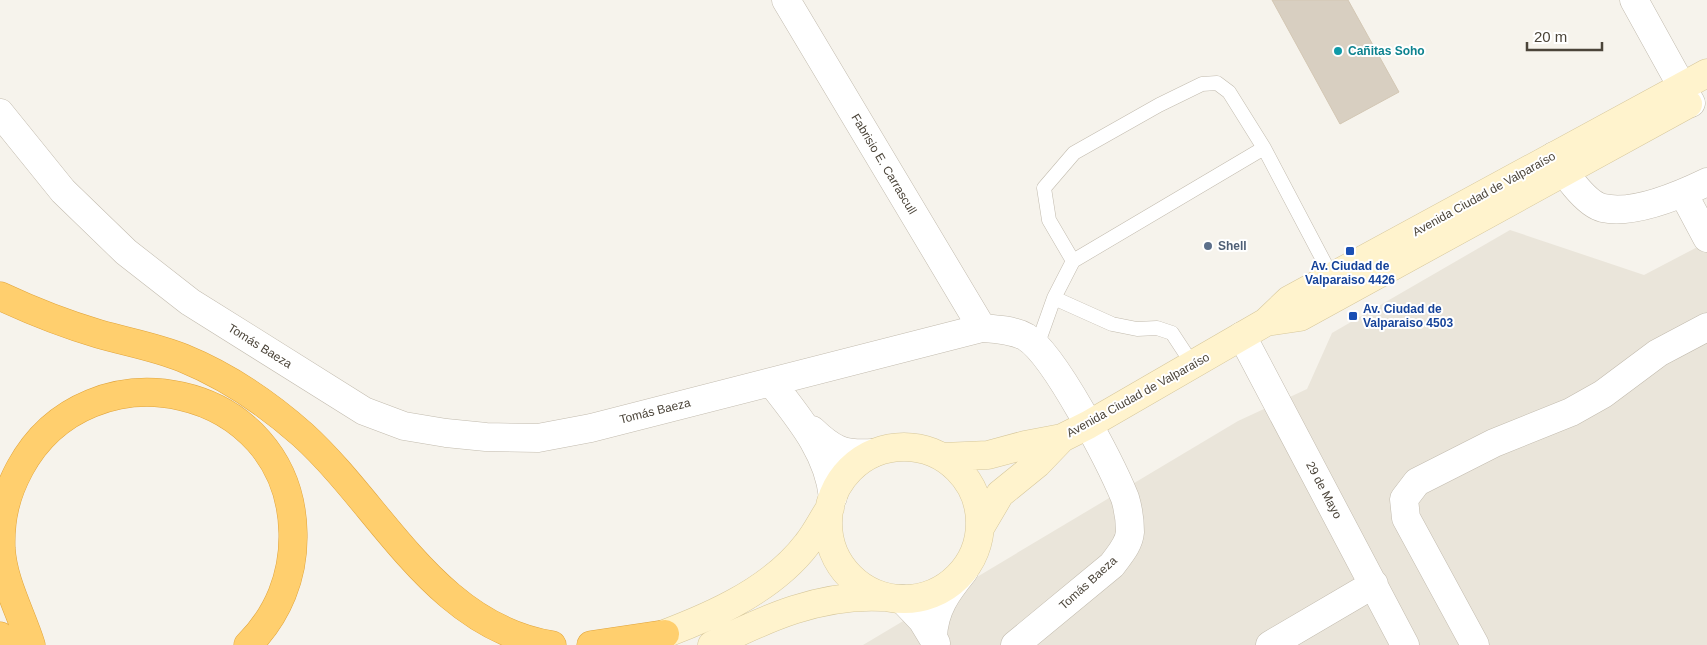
<svg xmlns="http://www.w3.org/2000/svg" width="1707" height="645" font-family="Helvetica,sans-serif">
	<rect width="100%" height="100%" fill="#f6f3ec"/>
	<path fill="#eae5da" d="M1510,230L1644,275L1707,242V645H863L1238,421L1307,389L1332,333Z"/>
	<path fill="#d8cfc1" stroke="#d3c7b4" d="M1272,0H1348L1399,92L1340,124Z"/>
	<g fill="none" stroke-linecap="round" stroke-linejoin="round">
		<defs>
			<path id="service" d="M1073,261L1049,220L1044,188L1074,153L1159,105L1202,84L1217,83L1229,92L1264,148
				M1054,298L1112,324L1137,329L1157,328L1172,333L1193,365
				M1037,346L1054,298L1073,261L1264,148L1332,277"/>
			<path id="minor" d="M786,0L982,328
				M1634,0L1691,103
				M1554,156C1563,171 1585,204 1603,208C1634,215 1680,195 1707,182
				M1683,193L1707,238
				M1242,336L1405,645
				M1270,645L1374,584
				M1475,645L1406,518L1404,499L1417,482L1494,443L1571,412L1603,394L1658,353L1707,327"/>
			<path id="tertiary" d="M0,113L63,191L126,252L190,302L364,411L404,426L446,433L486,437L538,438L591,428L982,328C996,329 1013,330 1026,337C1055,355 1111,464 1125,498C1128,508 1130,521 1130,532C1129,545 1119,555 1112,565L1015,645
				M771,382C798,417 828,451 833,497
				M812,430C833,450 843,455 873,453
				M902,599L922,620L936,643
				M933,637C934,609 947,592 964,571"/>
			<path id="secondary" d="M1266,322L1300,317L1688,104
				M828 523a76 76 0 1 1 152 0a76 76 0 1 1-152 0Z
				M943,457L988,455L1025,445L1062,438L1088,425L1266,322L1289,300L1707,73
				M980,528L1000,494L1037,464L1062,438
				M643,642C701,621 769,594 807,544C816,533 822,520 830,508
				M712,645C767,618 819,594 882,597"/>
			<path id="motorway" d="M0,296C32,311 65,324 99,334C127,342 156,347 183,358C227,376 267,403 303,435C382,507 436,627 552,645
				M0,636L4,645
				M31,645C21,613 3,582 1,548C0,518 6,494 20,468C89,341 290,382 293,533C294,576 278,615 248,645
				M591,645L665,634"/>
		</defs>
		<use href="#service" stroke="#c2bbae" stroke-width="15"/>
		<use href="#minor" stroke="#c2bbae" stroke-width="29"/>
		<use href="#tertiary" stroke="#c2bbae" stroke-width="29"/>
		<use href="#secondary" stroke="#d6c79b" stroke-width="29"/>
		<use href="#motorway" stroke="#e0a43c" stroke-width="29"/>
		<use href="#service" stroke="#fff" stroke-width="14"/>
		<use href="#minor" stroke="#fff" stroke-width="28"/>
		<use href="#tertiary" stroke="#fff" stroke-width="28"/>
		<use href="#secondary" stroke="#fff3cd" stroke-width="28"/>
		<use href="#motorway" stroke="#ffcf6e" stroke-width="28"/>
	</g>
	<circle fill="#0f9aa8" stroke="#fff" stroke-width="2" cx="1338" cy="51" r="5"/>
	<circle fill="#5c6f8a" stroke="#fff" stroke-width="2" cx="1208" cy="246" r="5"/>
	<g fill="#1a4fb4" stroke="#fff" stroke-width="2">
		<rect x="1345" y="246" width="10" height="10" rx="2.5"/>
		<rect x="1348" y="311" width="10" height="10" rx="2.5"/>
	</g>
	<g text-anchor="middle" dominant-baseline="central" stroke-width="4" stroke-linejoin="round" paint-order="stroke">
		<g font-size="12" font-weight="bold" fill="#0d838f" stroke="#fff" text-anchor="start">
			<text x="1348" y="51">Cañitas Soho</text>
		</g>
		<g font-size="12" fill="#4b4439" stroke="#fff">
			<text transform="translate(884 164) rotate(59)">Fabrisio E. Carrascull</text>
			<text transform="translate(1484 194) rotate(-29)">Avenida Ciudad de Valparaíso</text>
			<text transform="translate(260 346) rotate(32)">Tomás Baeza</text>
			<text transform="translate(1138 395) rotate(-29)">Avenida Ciudad de Valparaíso</text>
			<text transform="translate(655 411) rotate(-14)">Tomás Baeza</text>
			<text transform="translate(1324 490) rotate(62)">29 de Mayo</text>
			<text transform="translate(1088 583) rotate(-42)">Tomás Baeza</text>
		</g>
		<g font-size="12" font-weight="bold" fill="#4e5e75" stroke="#fff" text-anchor="start">
			<text x="1218" y="246">Shell</text>
		</g>
		<g font-size="12" font-weight="bold" fill="#164399" stroke="#fff">
			<text x="1350" y="266">Av. Ciudad de<tspan x="1350" dy="14">Valparaiso 4426</tspan></text>
			<text x="1363" y="309" text-anchor="start">Av. Ciudad de<tspan x="1363" dy="14">Valparaiso 4503</tspan></text>
		</g>
	</g>
	<path d="M1527 42v8h75v-8" fill="none" stroke="#4b4439" stroke-width="2.5"/>
	<text x="1534" y="42" font-size="15" fill="#4b4439" stroke="#ffffff" stroke-width="4" paint-order="stroke">20 m</text>
</svg>
